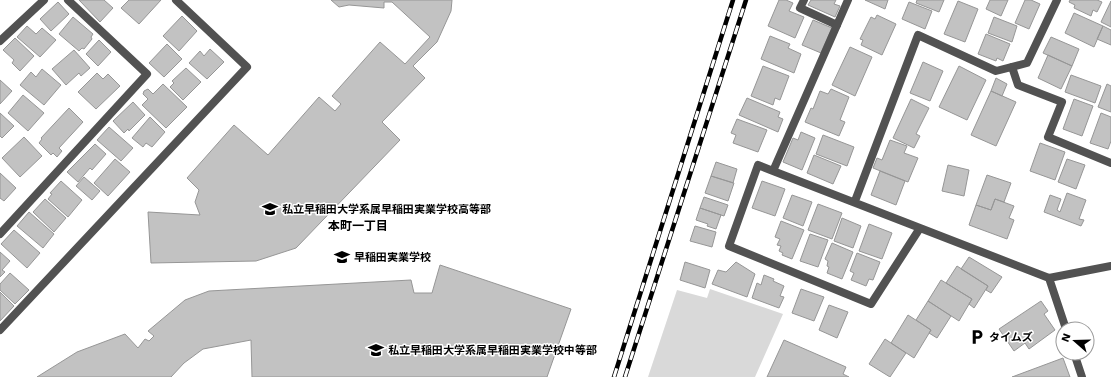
<svg xmlns="http://www.w3.org/2000/svg" width="1111" height="377" font-family="'Work Sans','Noto Sans JP',sans-serif">
	<rect width="100%" height="100%" fill="#fff"/>
	<path fill="#d9d9d9" d="M710,289L783,314L755,377H648L677,290L707,298Z"/>
	<path fill="#c2c2c2" stroke="#969696" d="M79,0H104L113,8L100,22Z
		M129,0H161L139,24L121,8Z
		M331,0H452L451,11L437,42L413,66L425,78L382,122L400,140L296,248L256,261L151,263L148,212L200,215L195,202L199,190L187,178L234,125L268,155L319,97L335,111L341,104L332,96L380,42L405,64L430,37L392,2H384V8L349,5L339,7Z
		M779,0H786L793,3L789,11L804,17L795,38L768,26Z
		M811,0H836L834,4L840,6L835,17L808,5Z
		M865,0H888L885,9Z
		M917,0H944L939,12L916,3Z
		M990,0H1008L1001,16L986,9Z
		M1025,0H1031L1040,4L1029,29L1015,23Z
		M1070,0H1097L1102,2L1097,12L1093,10L1091,16L1074,8L1075,5L1069,2Z
		M958,1L978,9L965,42L944,34Z
		M1111,1V27L1101,22Z
		M58,2L69,14L51,31L40,19Z
		M909,2L932,11L925,29L902,19Z
		M1074,13L1103,26L1094,47L1065,33Z
		M877,15L896,24L882,55L861,45L863,40L860,39L871,17L875,19Z
		M182,16L197,31L179,51L163,36Z
		M73,17L93,34L91,37L92,39L84,49L82,48L79,51L59,34Z
		M994,17L1017,26L1012,42L988,33Z
		M813,20L832,28L821,53L802,45Z
		M27,26L36,34L42,28L56,40L40,57L17,37Z
		M1103,26L1111,30V45L1097,39Z
		M986,34L1010,44L1003,61L997,58L996,61L978,54Z
		M770,36L790,44L788,48L801,54L794,73L761,59Z
		M1051,37L1079,49L1072,66L1043,53Z
		M15,38L34,56L20,71L12,63L14,60L3,50Z
		M99,40L111,52L98,66L86,54Z
		M167,44L182,59L164,77L149,63Z
		M850,47L872,57L855,96L832,85Z
		M210,49L224,62L207,79L189,63L200,51L204,56Z
		M74,50L90,68L81,76L79,73L66,85L52,69Z
		M1048,55L1072,66L1061,89L1038,78Z
		M923,62L943,71L930,101L910,93Z
		M763,66L789,76L780,100L775,98L773,105L751,96Z
		M959,66L986,80L967,120L939,107Z
		M186,68L201,82L183,100L170,87L174,83L172,81Z
		M42,69L61,85L44,105L20,85L31,72L36,77Z
		M97,73L103,79L108,74L120,86L96,109L78,92Z
		M1071,75L1101,86L1095,103L1065,92Z
		M996,78L1007,84L1002,96L991,91Z
		M0,80L12,91L0,104Z
		M163,84L187,107L166,128L142,105L148,99L143,94L144,91L148,89L153,94Z
		M1107,84L1111,86V112L1098,107Z
		M831,89L849,97L840,120L845,122L839,136L805,122L811,108L813,109L820,91L828,94Z
		M991,91L1016,102L996,146L971,135Z
		M23,95L44,113L28,131L8,113Z
		M747,98L780,112L778,117L783,119L778,132L739,115Z
		M911,99L929,108L916,134L920,136L914,148L893,138Z
		M1074,99L1093,106L1082,136L1063,129Z
		M133,102L145,115L129,131L128,129L124,133L113,121Z
		M69,108L83,122L59,148L62,151L57,157L53,153L51,155L39,143L42,139L41,138Z
		M0,113L14,126L2,138L0,136Z
		M1101,113L1111,117V141L1108,149L1090,143Z
		M150,117L165,132L152,147L146,143L143,147L132,138Z
		M737,119L767,130L758,152L733,143L736,135L731,133Z
		M109,127L133,148L121,161L97,140Z
		M801,132L815,138L802,170L783,162L793,138L798,140Z
		M823,135L854,147L847,166L816,154Z
		M24,137L42,156L20,177L2,158Z
		M890,140L907,146L904,153L918,158L908,182L873,168L877,158L882,160Z
		M1040,143L1065,152L1055,180L1030,171Z
		M95,144L106,154L92,170L90,168L78,182L67,172Z
		M814,155L841,166L833,184L807,173Z
		M115,159L130,172L108,196L94,183Z
		M1067,159L1085,165L1076,189L1058,182Z
		M716,162L737,169L733,183L711,176Z
		M948,165L969,170L964,196L942,191Z
		M880,171L905,181L896,205L871,195Z
		M0,173L16,188L4,201L0,198Z
		M987,175L1011,183L1004,202L995,199L991,210L976,205Z
		M711,176L734,183L728,201L705,193Z
		M84,177L100,191L92,200L76,186Z
		M61,181L82,200L68,217L48,199L52,194L50,193Z
		M762,181L785,189L775,216L752,208Z
		M1067,193L1086,200L1079,219L1084,220L1081,226L1044,212L1050,195L1061,199L1057,210L1060,212Z
		M792,195L812,202L803,226L783,218Z
		M704,197L728,205L724,216L700,208Z
		M45,199L66,218L54,232L33,212Z
		M995,199L1014,206L1009,218L1014,220L1007,239L969,225L976,205L991,210Z
		M818,204L842,213L832,239L808,230Z
		M700,208L721,215L716,229L707,226L708,224L696,220Z
		M29,212L54,234L43,248L17,226Z
		M842,218L861,226L853,248L834,241Z
		M781,221L804,230L792,259L782,255L783,253L779,251L781,246L777,245L780,239L775,237Z
		M869,224L892,233L882,259L859,251Z
		M695,226L716,232L712,247L690,241Z
		M14,230L40,253L27,268L1,244Z
		M810,234L828,240L818,267L800,261Z
		M832,243L853,252L842,279L827,273L829,267L827,266L828,261L825,259Z
		M0,252L10,261L2,270L5,272L0,277Z
		M857,253L880,262L873,280L869,279L866,286L851,280L854,273L850,271Z
		M969,257L1002,277L991,293L986,290L988,286L961,269Z
		M685,262L710,270L705,288L680,280Z
		M736,262L755,274L747,297L712,284L718,270L726,272Z
		M440,265L571,309L547,377H252L251,340L203,349L184,363L171,377H37L77,352L125,334L138,348L145,339L149,341L154,336L148,331L185,300L209,291L411,280L414,293H432Z
		M957,266L988,286L974,308L969,304L972,299L946,283Z
		M10,273L29,290L15,304L0,290V284Z
		M764,275L774,279L773,281L784,286L780,296L784,297L779,308L752,298L757,283L761,285Z
		M941,280L972,299L959,321L928,301Z
		M801,289L824,297L814,321L792,313Z
		M0,292L14,306L0,321Z
		M928,301L951,316L937,338L929,333L931,330L916,320Z
		M1041,301L1048,311L1044,314L1055,330L1029,349L1025,343L1014,351L999,329Z
		M829,305L848,312L837,338L819,330Z
		M908,315L931,330L914,358L891,343Z
		M885,339L906,353L890,377L869,364Z
		M784,340L846,367L843,374L849,377H767Z
		M1063,358L1070,377H1012Z"/>
	<g fill="none" stroke-linecap="round" stroke-linejoin="round">
		<path stroke="#525252" stroke-width="8" d="M804,0L800,8L837,25
			M1012,67L1018,85L1062,102L1048,137L1111,163
			M0,234L147,74L68,0"/>
		<path stroke="#525252" stroke-width="8" d="M848,0L773,171L1049,278L1111,266
			M0,41L44,0
			M773,171L758,165L729,246L871,304L920,228
			M855,201L918,35L996,71L1027,63L1057,0
			M1049,278L1066,329
			M0,330L247,67L176,0
			M1074,353L1082,377"/>
		<defs>
			<path id="rail" d="M614,377L733,0
				M625,377L746,0"/>
		</defs>
		<use href="#rail" stroke="#000" stroke-width="4.5"/>
		<use href="#rail" stroke="#fff" stroke-width="3" stroke-dasharray="9" stroke-linecap="butt"/>
	</g>
	<defs>
		<symbol id="school-bare" viewBox="-9 -9 18 18"><path d="M0-5L7-2L0 1L-7-2ZM-4 1L0 2.5L4 1V4Q0 6-4 4Z" fill="#000" stroke="#fff" stroke-width="2.5" paint-order="stroke"/></symbol>
		<symbol id="parking-bare" viewBox="-9 -9 18 18"><path d="M-3.5-5.5H1a3.5 3.5 0 0 1 0 7H-1V5.5H-3.5ZM-1-3.4V-.6H.8a1.4 1.4 0 0 0 0-2.8Z" fill="#000" stroke="#fff" stroke-width="2.5" paint-order="stroke"/></symbol>
	</defs>
	<g fill-rule="evenodd">
		<use href="#school-bare" x="259" y="198" width="22" height="22"/>
		<use href="#school-bare" x="331" y="246" width="22" height="22"/>
		<use href="#parking-bare" x="966" y="326" width="22" height="22"/>
		<use href="#school-bare" x="365" y="339" width="22" height="22"/>
	</g>
	<g text-anchor="middle" dominant-baseline="central" stroke-width="3" stroke-linejoin="round" paint-order="stroke">
		<g font-size="11" font-weight="bold" fill="#000" stroke="#fff" text-anchor="start">
			<text x="282" y="209">私立早稲田大学系属早稲田実業学校高等部</text>
			<text x="354" y="257">早稲田実業学校</text>
			<text x="989" y="337">タイムズ</text>
			<text x="388" y="350">私立早稲田大学系属早稲田実業学校中等部</text>
		</g>
		<g font-size="12" font-weight="bold" fill="#000" stroke="#fff">
			<text x="358" y="226">本町一丁目</text>
		</g>
	</g>
	<g transform="translate(1075 341) rotate(290)"><circle r="19" fill="#ffffff" stroke="#999999"/>
	<path d="M0-3L7 15L0 10L-7 15Z" fill="#000000"/>
	<text y="-6" font-size="11" font-weight="bold" text-anchor="middle" fill="#000000">N</text>
	</g>
</svg>
